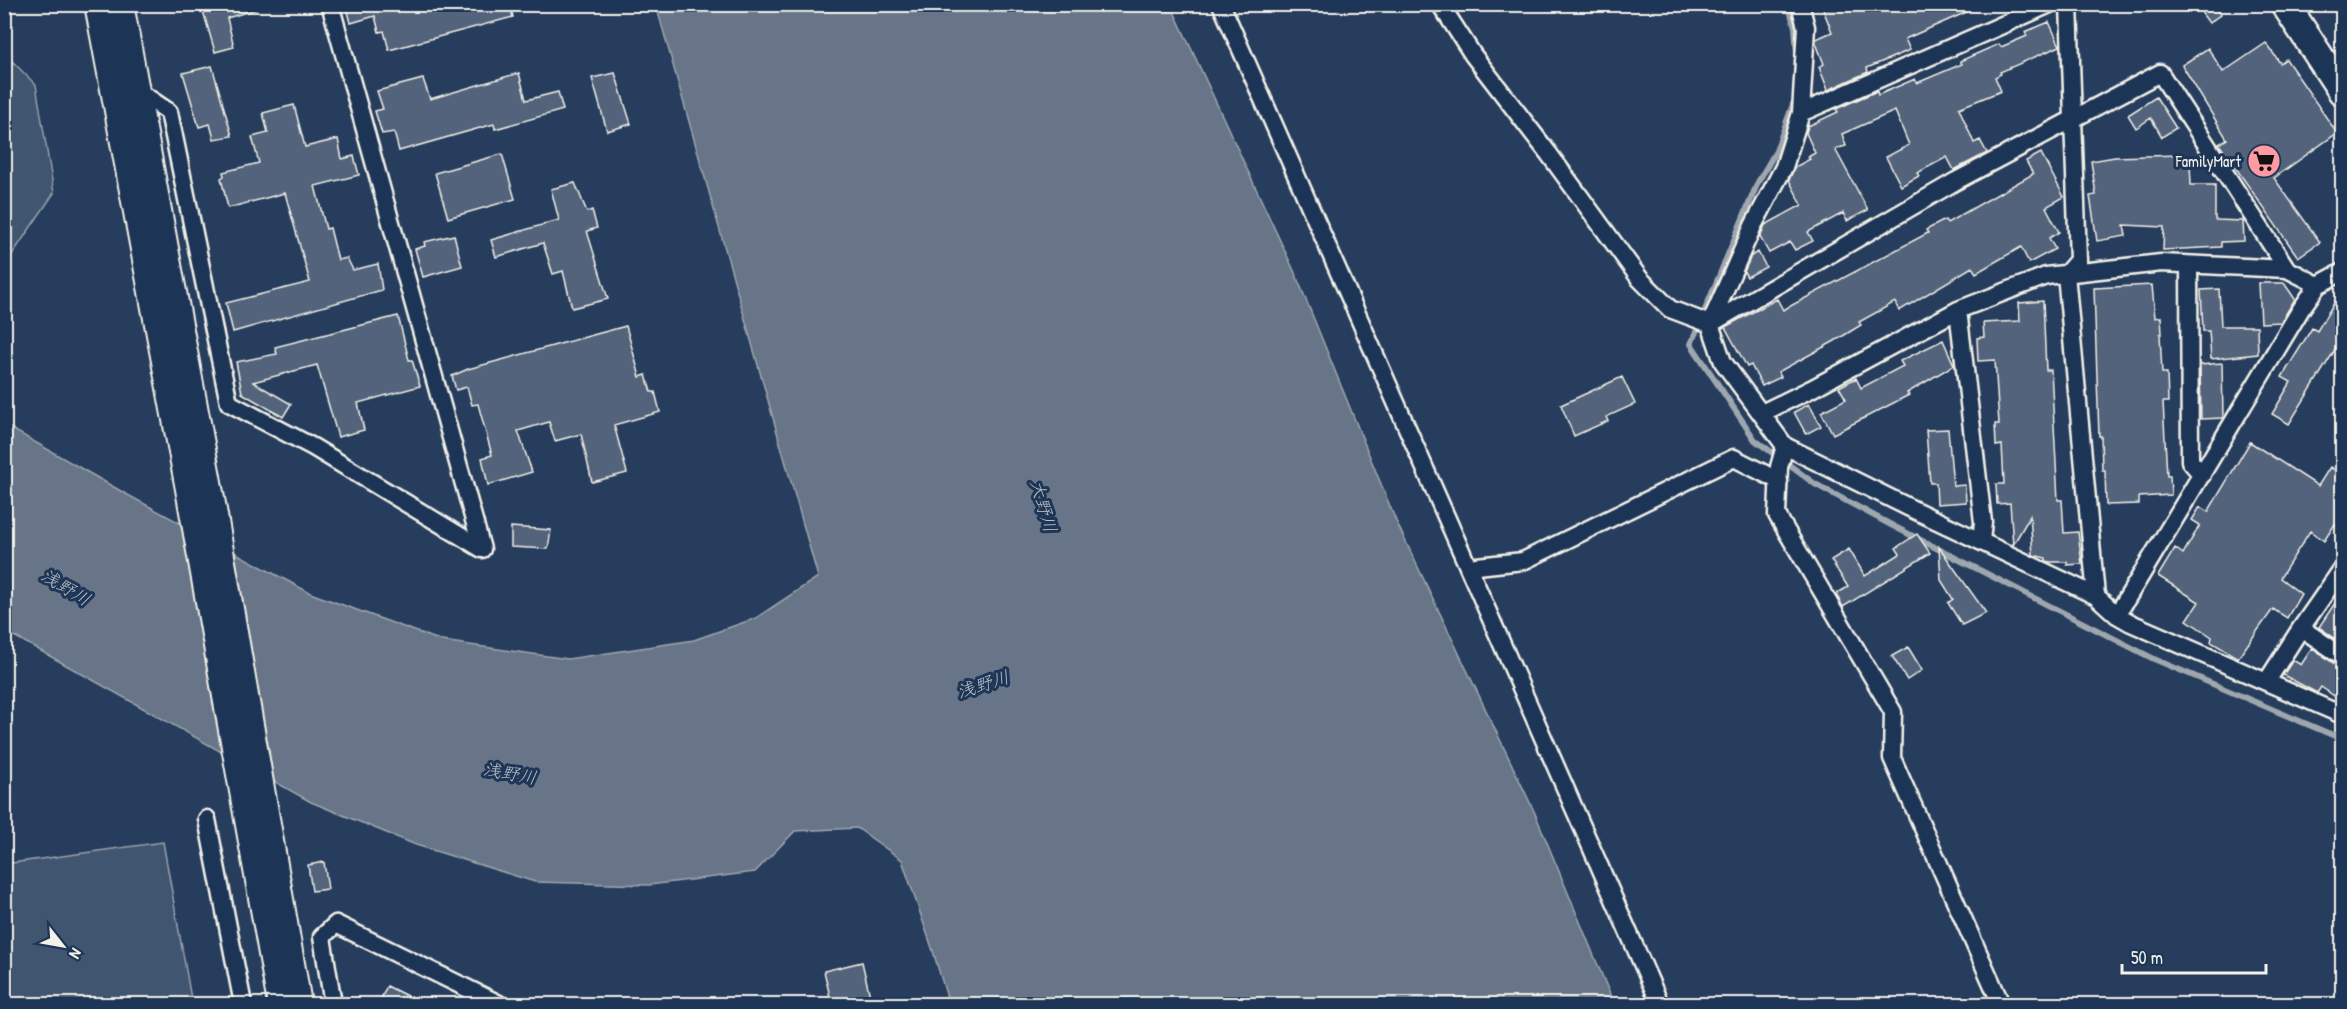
<svg xmlns="http://www.w3.org/2000/svg" width="2347" height="1009" font-family="'Patrick Hand','Klee One',sans-serif">
	<rect width="100%" height="100%" fill="#263d5d"/>
	<filter id="ink" filterUnits="userSpaceOnUse"><feTurbulence type="fractalNoise" baseFrequency=".0167" numOctaves="2"/><feDisplacementMap in="SourceGraphic" scale="12" xChannelSelector="R" yChannelSelector="G"/><feConvolveMatrix kernelMatrix="1 2 1 2 8 2 1 2 1" color-interpolation-filters="sRGB"/></filter>
	<g filter="url(#ink)">
		<path fill="#40546f" stroke="#9aa2ac" stroke-width="1.5" d="M5,54L36,85L54,193L5,265Z
			M163,842L192,1004H5V864Z"/>
		<path fill="#677588" stroke="#9fa7ae" stroke-width="1.5" d="M656,5H1171L1296,275L1396,521L1534,811L1614,1004H949L932,948L902,860L857,828L795,831L755,872L649,885L535,882L416,845L311,802L5,631V425L126,494L310,593L442,641L568,659L694,640L756,618L818,577Z"/>
		<g fill="none" stroke-linecap="round" stroke-linejoin="round">
			<path stroke="#9fa7ae" stroke-width="6" d="M1788,4L1795,27L1797,53
				M1796,96L1776,151L1758,182L1691,344L1755,440L1815,484L1893,526L2154,659L2342,739"/>
		</g>
		<path fill="#52647b" stroke="#f4f1e8" stroke-width="1.5" d="M201,4H259L260,8L227,18L234,47L215,52Z
			M346,4H510L513,17L389,50L384,31L379,32L375,16L351,23Z
			M1821,4H1985L1905,39L1910,50L1867,68L1868,72L1828,90L1819,67L1824,64L1816,43V39L1832,32Z
			M2195,4H2215L2221,14L2209,23Z
			M2049,22L2060,46L2000,72L2001,74L1995,77L2001,91L1959,108L1974,143L1980,140L1987,153L1954,170L1947,157L1917,173L1919,176L1901,186L1886,157L1909,145L1895,111L1842,134L1846,146L1835,149L1868,210L1847,221L1843,213L1808,232L1813,241L1795,250L1790,242L1769,253L1760,237L1765,225L1802,205L1789,180L1795,167L1810,159L1808,157L1815,153L1806,133L1808,126L1838,112L1836,109L1877,91L1878,95L1915,79L1917,83L1962,64L1960,61L1999,44L2001,47L2027,36L2025,32Z
			M2266,43L2280,63L2286,59L2337,133L2274,178L2320,242L2298,257L2219,144L2227,139L2182,65L2208,48L2223,72Z
			M212,66L232,136L214,139L210,124L199,127L183,73Z
			M519,73L526,100L558,92L563,110L495,129L494,124L399,151L394,132L382,134L375,111L383,109L377,91L423,79L430,99Z
			M615,73L631,124L607,131L592,78Z
			M2156,97L2176,128L2162,137L2151,118L2136,128L2128,115Z
			M294,105L305,147L338,139L342,159L354,156L359,175L315,186L326,229L330,228L338,260L347,258L353,270L378,264L382,290L233,332L226,303L310,282L285,193L228,208L221,178L224,176L223,172L259,163L252,137L268,133L263,113Z
			M2041,153L2064,197L2046,207L2059,232L2049,238L2055,249L2029,263L2021,247L1976,273L1972,267L1899,311L1895,302L1859,322L1861,325L1833,342L1778,372L1781,377L1762,386L1751,365L1747,367L1725,327L1777,299L1783,310L1928,233L1926,230L1945,220L1947,223L2033,174L2026,161Z
			M502,154L515,199L448,218L435,173Z
			M2178,155V165L2190,163L2191,185H2215V220L2243,221L2244,241L2221,242V247L2163,250L2164,227L2124,225L2126,236L2097,241L2090,196L2096,195L2091,161L2115,157Z
			M575,183L587,212L592,210L597,228L587,231L608,299L572,308L563,271L553,274L543,243L496,257L491,240L559,220L551,189Z
			M454,235L462,266L423,277L415,249L425,246L424,242Z
			M1758,252L1766,267L1747,277L1744,272L1751,256Z
			M2259,283H2284L2295,299L2281,322L2261,323Z
			M2152,285L2155,318L2161,317L2162,334H2160L2162,373H2167L2168,402H2163L2167,476H2170L2171,495L2139,497V504L2106,505L2105,470H2102L2101,436H2099L2094,288Z
			M2343,288V337L2289,424L2272,414L2291,382L2282,377L2312,328L2317,331Z
			M2219,289L2221,326H2257L2258,354L2211,359L2209,331H2203L2201,290Z
			M2043,301L2046,370H2051L2058,500H2062L2064,533L2078,532L2082,564L2067,565V562H2050L2046,561V558L2033,555L2030,516L2013,545L2010,503L1997,504L1996,484H2004L2002,445L1996,446L1995,424H1999L1995,360L1978,361L1977,338L1984,337L1983,323L2020,321L2019,303Z
			M398,316L409,360H412L420,386L358,403L364,430L338,437L317,365L253,382L291,404L283,417L242,393L236,362L277,354L275,347Z
			M626,326L640,377L646,375L651,392H655L660,412L614,425L627,473L592,482L581,434L555,441L549,422L518,431L532,472L488,485L482,458L492,455L478,404L472,405L467,387L456,390L452,376L468,369Z
			M1943,340L1954,365L1907,393L1909,395L1833,434L1821,412L1846,399L1839,387L1856,378L1861,388L1903,366L1900,361Z
			M2222,363L2223,418L2201,419L2200,365Z
			M1622,377L1635,404L1606,417L1608,421L1574,436L1561,405Z
			M1809,404L1821,426L1806,434L1794,412Z
			M1948,429L1953,486L1965,485L1966,502L1937,504L1936,483H1930L1926,430Z
			M2250,442L2318,486L2330,467L2343,475V529L2335,524L2324,541L2310,531L2280,578L2301,594L2287,618L2273,609L2238,658L2211,642L2212,637L2187,620L2199,602L2158,576L2175,548L2183,554L2200,525L2192,520L2200,507L2208,512Z
			M511,527L551,530L548,549L511,547Z
			M1917,534L1930,553L1843,607L1836,594L1848,587L1831,560L1849,549L1865,576L1900,554L1896,548Z
			M1939,547L1986,613L1962,625L1948,603L1953,599L1941,580Z
			M2343,591V644L2319,627Z
			M1908,647L1922,670L1907,680L1892,656Z
			M2312,648L2336,665L2343,666V702L2321,687L2317,693L2283,675L2293,660L2301,665Z
			M324,862L328,889L312,891L308,865Z
			M862,962L872,1005H832L824,971Z
			M387,986L425,1005H378Z"/>
		<g fill="none" stroke-linecap="round" stroke-linejoin="round">
			<defs>
				<path id="street" d="M1221,4L1660,1004
					M1440,4L1473,55L1549,154L1640,279L1670,309L1710,324L1956,181L2160,73L2287,269
					M1800,4L1806,27L1801,113L1784,167L1753,226L1710,324L1723,362L1785,446L1908,507L2096,596L2117,615L2131,623L2342,715
					M2069,4L2078,260L2066,274L2096,596
					M138,91L169,112L229,403L313,447L482,549L330,4
					M1801,113L2050,4
					M2189,265L2190,461L2202,475
					M1958,310L1983,522L1981,541
					M1762,413L1811,389L1958,310L2046,276L2161,263L2287,269L2318,285
					M1785,446L1779,467L1777,515L1893,712L1892,758L2001,1004
					M1468,567L1523,561L1734,458L1779,481
					M2342,569L2301,628L2342,656
					M2117,615L2301,309L2318,285L2342,272
					M2267,681L2301,628
					M207,819L243,1004
					M333,1004L322,937L336,924L499,1004"/>
				<path id="secondary" d="M97,4L188,489L280,1004
					M121,4L213,504L299,1004"/>
				<path id="primary" d="M2285,4L2342,91"/>
			</defs>
			<use href="#street" stroke="#f4f1e8" stroke-width="21"/>
			<use href="#secondary" stroke="#f4f1e8" stroke-width="28"/>
			<use href="#primary" stroke="#f4f1e8" stroke-width="32"/>
			<use href="#street" stroke="#1d3557" stroke-width="16"/>
			<use href="#secondary" stroke="#1d3557" stroke-width="24"/>
			<use href="#primary" stroke="#1d3557" stroke-width="27"/>
		</g>
	</g>
	<defs>
		<symbol id="supermarket-disc" viewBox="-11 -11 22 22"><circle r="9.5" fill="#ff9aa2" stroke="#1d3557"/><path d="M-6-5.5h2.5l.6 2H6L4.5 2H-2.5L-4.4-4H-6ZM-1.5 3.2a1.3 1.3 0 1 0 .1 0ZM3 3.2a1.3 1.3 0 1 0 .1 0Z" fill="#111"/></symbol>
	</defs>
	<g fill-rule="evenodd">
		<use href="#supermarket-disc" x="2245" y="142" width="38" height="38"/>
	</g>
	<g text-anchor="middle" dominant-baseline="central" stroke-width="6" stroke-linejoin="round" paint-order="stroke">
		<g font-size="16" fill="#f4f1e8" stroke="#1d3557" text-anchor="end">
			<text x="2241" y="161">FamilyMart</text>
		</g>
		<g font-size="18" font-style="italic" fill="#bcbfc2" stroke="#1d3557">
			<text transform="translate(1044 506) rotate(74)">大野川</text>
			<text transform="translate(66 587) rotate(31)">浅野川</text>
			<text transform="translate(983 684) rotate(-18)">浅野川</text>
			<text transform="translate(510 773) rotate(10)">浅野川</text>
		</g>
	</g>
	<rect width="2347" height="1009" fill="none" stroke="#1d3557" stroke-width="24"/>
	<rect x="12" y="12" width="2323" height="985" fill="none" stroke="#f4f1e8" stroke-width="2" filter="url(#ink)"/>
	<g transform="translate(63 946) rotate(121)" stroke="#1d3557" stroke-width="4.5" paint-order="stroke">
	<path d="M0-4.5L10 22L0 15L-10 22Z" fill="#f4f1e8"/>
	<text y="-9" font-size="16" font-weight="bold" text-anchor="middle" fill="#f4f1e8">N</text>
	</g>
	<path d="M2122 964v9h144v-9" fill="none" stroke="#f4f1e8" stroke-width="3"/>
	<text x="2131" y="964" font-size="18" fill="#f4f1e8" stroke="#1d3557" stroke-width="4.5" paint-order="stroke">50 m</text>
</svg>
